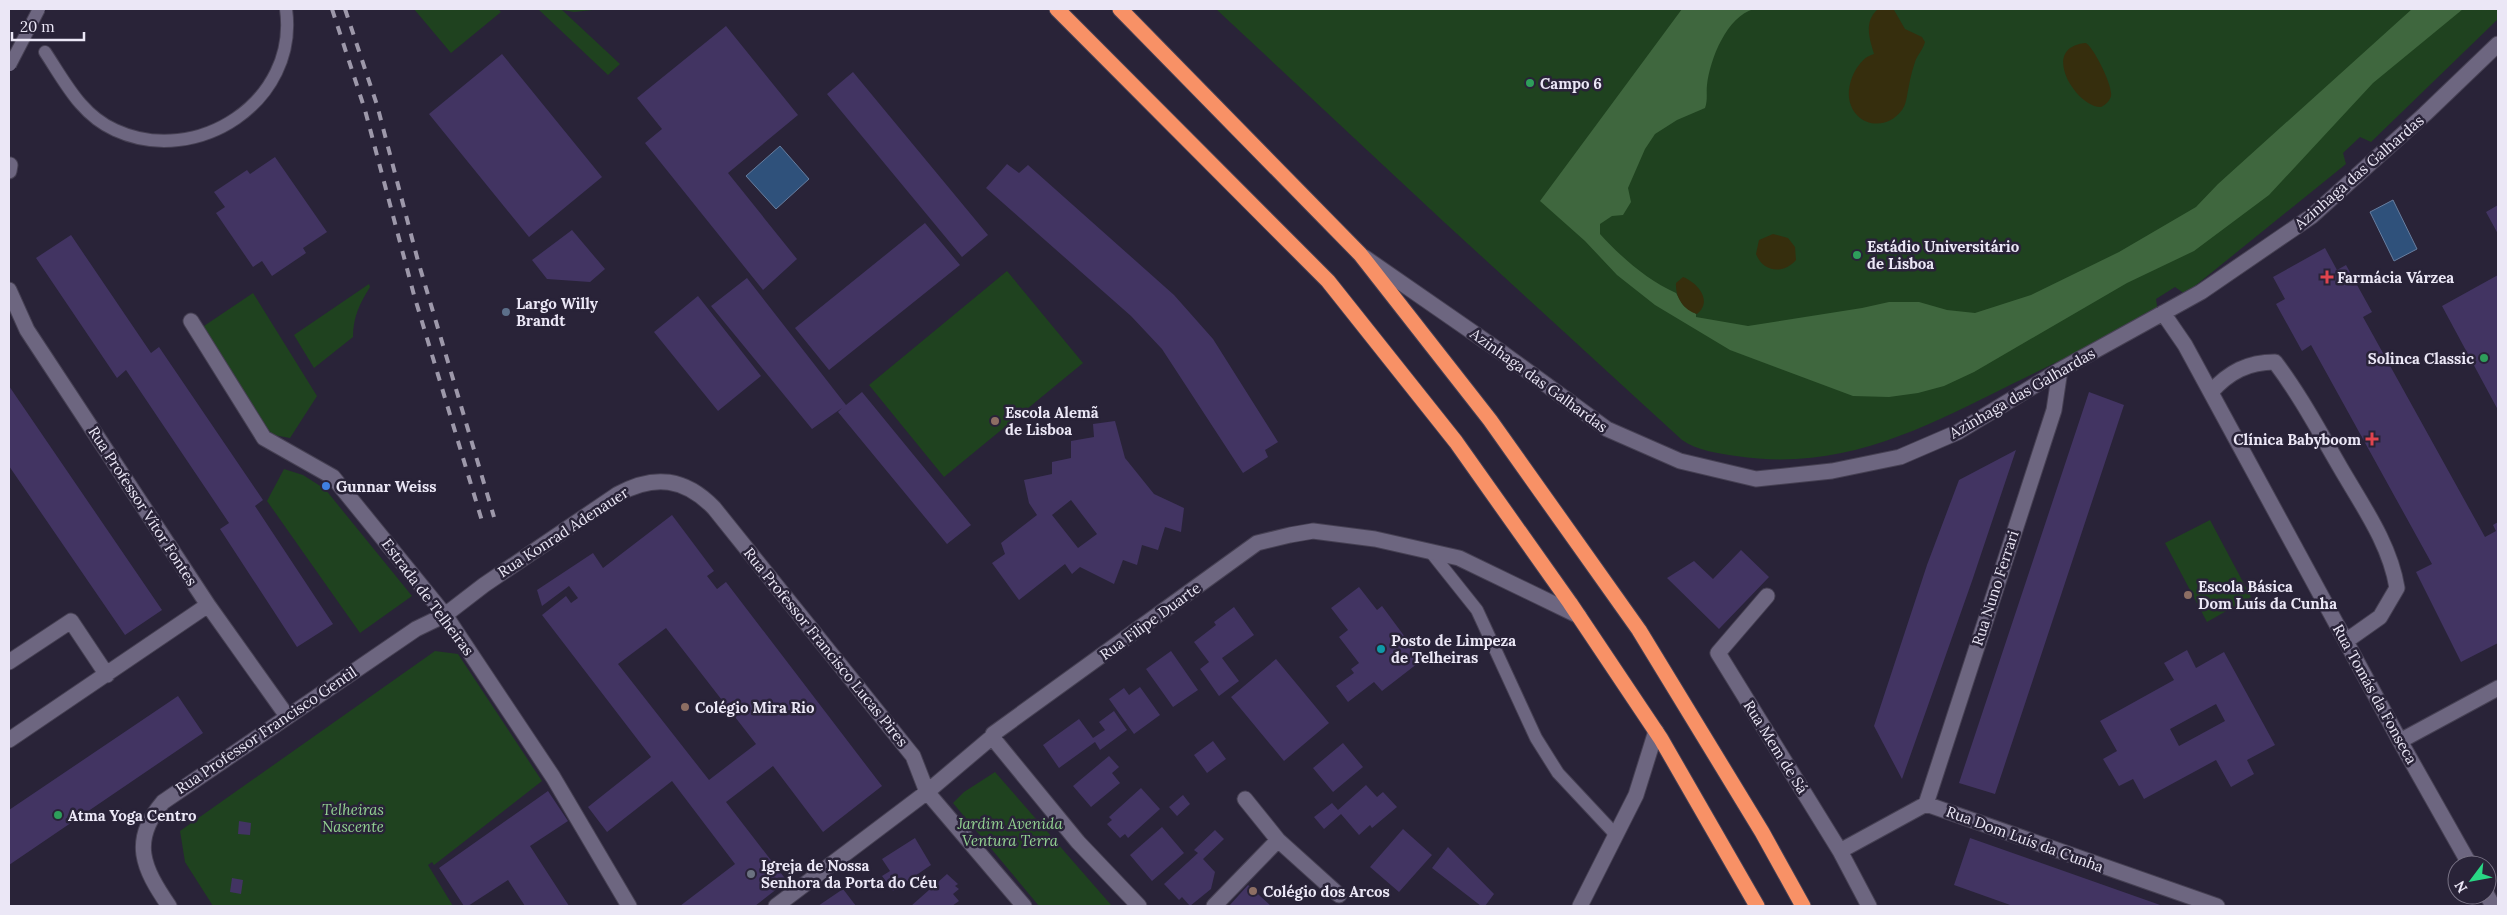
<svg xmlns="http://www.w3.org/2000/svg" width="2507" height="915" font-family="Lora,serif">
	<rect width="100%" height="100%" fill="#292338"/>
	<path fill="#1f421f" d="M414,9H498L501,12L451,53Z
		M538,9H602L574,12L562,10L620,64L608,75Z
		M1216,9H2498V19L2371,142L2360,137L2343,153L2346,164L2185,294L2175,287L2156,299L2158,312C2109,336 2061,360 2012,384C1922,429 1841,472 1736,456C1717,453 1698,451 1682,440L1444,222Z
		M1007,271L1083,363L944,477L869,385Z
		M369,284L370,287C360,303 353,317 353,337L314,368L294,335Z
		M253,293L317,396L290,438L268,434L201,328Z
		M284,469L303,475L325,489L412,596L360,633L267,501Z
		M2210,520L2251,597L2207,622L2165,543Z
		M435,651L458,654L542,781L434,865L432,862L428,865L453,906H213L185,862L180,831Z
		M995,772L1112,906H1039L953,803L964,792Z"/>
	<path fill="#3f673e" d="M1682,9H1754C1727,16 1710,59 1707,85C1706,93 1708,99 1705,108L1677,120L1655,134L1645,149L1628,188L1631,202L1623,215L1612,216L1600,224V234C1622,258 1647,280 1676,293L1683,305L1696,314V317L1748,326L1862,308L1889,302H1919L1947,310L1975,313L2031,295L2119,252L2196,207L2218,184L2412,9H2463L2373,83L2269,195L2194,251L2127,283L1974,372L1944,386L1918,393L1889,397L1853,396L1730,350L1655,305L1617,275L1585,241L1540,201Z"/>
	<path fill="#362e0d" d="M1878,9L1894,10L1905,29L1922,37L1925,42C1923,50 1917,55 1915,62C1911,73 1909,85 1907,96C1906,101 1905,106 1902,110C1879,141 1832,115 1855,71C1860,63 1864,57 1874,54C1870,40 1863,22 1878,9Z
		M2086,43C2094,48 2113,86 2111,96C2110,101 2105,105 2101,107C2077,108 2038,47 2086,43Z
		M1773,234L1788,238L1795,247L1796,260C1783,275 1763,272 1756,254L1759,240Z
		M1683,277C1698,283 1713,301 1697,314C1683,310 1675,297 1676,283Z"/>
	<path fill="#2f517b" stroke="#677ea0" d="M780,146L809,179L776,209L746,176Z
		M2393,200L2417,249L2394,261L2370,212Z"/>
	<path fill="#423462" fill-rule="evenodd" d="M726,26L798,115L728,173L797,259L763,290L645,143L662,129L637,98Z
		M502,54L602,177L529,237L429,114Z
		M853,72L988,235L962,257L827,94Z
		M275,157L327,232L303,248L306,253L272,276L262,261L253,267L216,213L225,207L214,192L247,170L250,174Z
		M1007,164L1019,173L1028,165L1174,295L1213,339L1278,442L1265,450L1268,457L1243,473L1162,349L1131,316L986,188Z
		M2498,205V234L2486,212Z
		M925,223L960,265L829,370L795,328Z
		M572,230L605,269L590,282L547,279L532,260Z
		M71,235L151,353L159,347L263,500L255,506L333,624L297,647L220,529L229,523L126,370L117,378L36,258Z
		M2325,248L2337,270L2346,265L2372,312L2363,317L2485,537L2496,531L2493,525L2498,522V643L2461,662L2416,572L2432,564L2311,345L2302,351L2276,304L2285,299L2273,277Z
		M2498,275V410L2442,306Z
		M747,278L846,405L862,392L971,525L947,544L838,412L842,408L812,429L711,306Z
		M698,296L761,376L718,411L654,332Z
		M9,386L162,610L125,635L9,466Z
		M2089,392L2124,405L1995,794L1959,783Z
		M1115,421L1125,458L1154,494L1184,508L1181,532L1165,527L1158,550L1142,545L1137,565L1123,560L1114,584L1080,567L1072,574L1065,564L1019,600L992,563L1005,554L1001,543L1037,515L1029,503L1024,480L1052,474V462L1071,458V441L1094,437L1093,424ZM1071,500L1097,534L1078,548L1052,515Z
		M2016,450L1972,581L1902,779L1874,726L1927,565L1959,480Z
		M672,515L714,571L707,576L717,589L726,582L882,786L823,832L773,766L726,802L787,881L755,906H680L735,864L672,781L607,832L588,807L651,757L542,615L566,596L571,603L578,598L569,586L542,606L537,590L593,553L603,568ZM666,628L756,744L709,780L618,664Z
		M1741,550L1769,577L1719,629L1667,578L1694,561L1713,579Z
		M1359,587L1377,610L1382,606L1422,660L1382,691L1374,682L1348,702L1336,686L1354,673L1351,669L1359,663L1339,637L1348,630L1331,608Z
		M1234,607L1254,635L1222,658L1239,681L1219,696L1200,669L1209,662L1194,642L1216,625L1214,622Z
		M2187,650L2196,668L2224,652L2275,745L2247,760L2254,774L2231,787L2216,760L2144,799L2133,779L2119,786L2103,759L2117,751L2100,721L2174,680L2164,663ZM2216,704L2225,721L2179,746L2170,729Z
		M1171,651L1198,690L1173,707L1146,669Z
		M1276,659L1329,723L1284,761L1231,697Z
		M1140,687L1160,715L1134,734L1109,699L1124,688L1129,695Z
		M178,696L203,733L9,865V810Z
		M1114,711L1127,730L1100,750L1095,742L1059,768L1043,745L1079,719L1093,738L1105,730L1099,722Z
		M1213,741L1226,759L1207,773L1194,755Z
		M1343,743L1363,767L1333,792L1313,768Z
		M1109,756L1119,767L1112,773L1120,783L1091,807L1073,786Z
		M1366,785L1377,797L1383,792L1397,807L1372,828L1370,825L1359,835L1341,814L1324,829L1314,817L1332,803L1338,810Z
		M1141,788L1160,809L1128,838L1125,834L1120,838L1107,824L1112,820L1109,817Z
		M548,791L568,821L530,846L569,906H525L508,880L468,906H464L439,868Z
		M1183,795L1190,804L1177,816L1169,807Z
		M239,821L251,823L250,835L238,834Z
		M1162,827L1184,853L1152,881L1130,855Z
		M1403,829L1432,855L1399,892L1370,867Z
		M1215,830L1224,839L1203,859L1215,872L1211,889L1190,906L1182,897L1179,900L1164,884L1198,853L1194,850Z
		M915,838L931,865L893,891L882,876L890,871L882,859Z
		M1970,838L2163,906H2013L1954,885Z
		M1448,847L1494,894L1485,906H1481L1432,868Z
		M947,874L958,884L955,886L959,889L953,894L959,901L952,906H911Z
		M232,878L243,880L241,894L230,892Z
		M1248,885L1271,906H1229Z
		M843,889L856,906H818Z"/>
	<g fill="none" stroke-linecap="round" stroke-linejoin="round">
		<defs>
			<path id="lane" d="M45,52C65,82 81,115 115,130C197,168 299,101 286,9
				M1430,551L1477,610L1536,738L1558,773L1616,835"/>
			<path id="street" d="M9,171L10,165
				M1364,257L1504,354L1607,429L1680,461L1756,479L1832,471L1900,457L1958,432L2060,370L2201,292L2312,216L2425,114L2498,44
				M9,290L27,330L208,605L287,716
				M2163,313L2185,345L2400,741L2470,865
				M191,321L264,438L333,477L445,615L553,777L629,906
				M2211,392C2229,372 2248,362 2275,362C2300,395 2319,431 2340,467C2362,505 2390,544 2397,588L2380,617L2346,641
				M1767,596L1718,653L1840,851L1869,906
				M9,662L71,621L107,675
				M992,737L1078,842L1139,906
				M9,740L208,605
				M2400,741L2498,688
				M1245,799L1278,840L1339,895
				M1926,804L2054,410L2060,370
				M1840,851L1926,804L2217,906
				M2487,895L2493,906
				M169,906C143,868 130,841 163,802L416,629L445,615L484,585L618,494C655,474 685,478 714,508L913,756L927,792L1024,906
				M776,906L927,792L992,737L993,734L1257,543L1290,535L1313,531L1375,539L1459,558L1579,616
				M1214,906L1278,840
				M1580,906L1636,795L1656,731"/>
			<path id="highway" d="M1057,9L1328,281L1456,442L1570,603L1661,739L1757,906
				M1120,9L1360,254L1490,420L1639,630L1762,832L1803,906"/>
		</defs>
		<use href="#lane" stroke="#464053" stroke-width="14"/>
		<use href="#street" stroke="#464053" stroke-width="17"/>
		<use href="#highway" stroke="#464053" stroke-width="17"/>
		<use href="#lane" stroke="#6d6680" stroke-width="12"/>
		<use href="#street" stroke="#6d6680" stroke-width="15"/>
		<use href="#highway" stroke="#f89166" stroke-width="15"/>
		<path stroke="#9d98aa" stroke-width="4" stroke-dasharray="9 9" stroke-linecap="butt" d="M332,9L365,110L414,295L482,521
			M345,9L377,105L418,261L494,517"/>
		<defs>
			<path id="lane-bridge" d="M10,65L39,9"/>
		</defs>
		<use href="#lane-bridge" stroke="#464053" stroke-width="14" stroke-linecap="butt"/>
		<use href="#lane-bridge" stroke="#6d6680" stroke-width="12"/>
	</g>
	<g fill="#2e9e5b" stroke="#292338" stroke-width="2">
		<circle cx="1530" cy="83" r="5"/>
		<circle cx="1857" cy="255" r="5"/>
		<circle cx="2484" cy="358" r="5"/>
		<circle cx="58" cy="815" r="5"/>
	</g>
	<g fill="#e0444e" stroke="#292338" stroke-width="2">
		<path d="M2324.5 269.5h5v5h5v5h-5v5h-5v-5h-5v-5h5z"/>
		<path d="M2369.5 431.5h5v5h5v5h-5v5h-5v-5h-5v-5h5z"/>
	</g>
	<circle fill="#5c6f8a" stroke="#292338" stroke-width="2" cx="506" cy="312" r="5"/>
	<g fill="#8d6e63" stroke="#292338" stroke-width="2">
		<circle cx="995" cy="421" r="5"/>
		<circle cx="2188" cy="595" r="5"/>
		<circle cx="685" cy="707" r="5"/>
		<circle cx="1253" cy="891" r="5"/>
	</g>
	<circle fill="#3f7fe0" stroke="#292338" stroke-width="2" cx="326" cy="486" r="5"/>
	<circle fill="#0f9aa8" stroke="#292338" stroke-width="2" cx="1381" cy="649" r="5"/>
	<circle fill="#6b7280" stroke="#292338" stroke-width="2" cx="751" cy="874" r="5"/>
	<g text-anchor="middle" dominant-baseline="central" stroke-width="5" stroke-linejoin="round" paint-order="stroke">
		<g font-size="15" font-weight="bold" fill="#ebe7f6" stroke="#292338" text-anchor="start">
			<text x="1540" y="83">Campo 6</text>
			<text x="1867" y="246">Estádio Universitário<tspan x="1867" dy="17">de Lisboa</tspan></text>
			<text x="2337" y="277">Farmácia Várzea</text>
			<text x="516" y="303">Largo Willy<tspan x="516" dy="17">Brandt</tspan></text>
			<text x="2474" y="358" text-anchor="end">Solinca Classic</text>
			<text x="1005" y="412">Escola Alemã<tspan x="1005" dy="17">de Lisboa</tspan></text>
			<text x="2361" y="439" text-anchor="end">Clínica Babyboom</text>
			<text x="336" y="486">Gunnar Weiss</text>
			<text x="2198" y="586">Escola Básica<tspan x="2198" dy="17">Dom Luís da Cunha</tspan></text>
			<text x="1391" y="640">Posto de Limpeza<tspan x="1391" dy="17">de Telheiras</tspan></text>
			<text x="695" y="707">Colégio Mira Rio</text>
			<text x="68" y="815">Atma Yoga Centro</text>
			<text x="761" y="865">Igreja de Nossa<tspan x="761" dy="17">Senhora da Porta do Céu</tspan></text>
			<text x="1263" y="891">Colégio dos Arcos</text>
		</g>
		<g font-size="15" fill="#ebe7f6" stroke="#292338">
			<text transform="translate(2359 172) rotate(-41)">Azinhaga das Galhardas</text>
			<text transform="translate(1539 380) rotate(36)">Azinhaga das Galhardas</text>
			<text transform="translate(2022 393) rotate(-30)">Azinhaga das Galhardas</text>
			<text transform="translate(143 506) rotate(57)">Rua Professor Vítor Fontes</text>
			<text transform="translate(563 532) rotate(-33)">Rua Konrad Adenauer</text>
			<text transform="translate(1995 588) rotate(-72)">Rua Nuno Ferrari</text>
			<text transform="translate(428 597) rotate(53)">Estrada de Telheiras</text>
			<text transform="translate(1150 621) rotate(-36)">Rua Filipe Duarte</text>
			<text transform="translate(826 647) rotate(51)">Rua Professor Francisco Lucas Pires</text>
			<text transform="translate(2375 694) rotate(61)">Rua Tomás da Fonseca</text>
			<text transform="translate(266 730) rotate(-34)">Rua Professor Francisco Gentil</text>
			<text transform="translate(1776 747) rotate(58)">Rua Mem de Sá</text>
			<text transform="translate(2025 839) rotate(20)">Rua Dom Luís da Cunha</text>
		</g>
		<g font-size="15" font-style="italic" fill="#93d292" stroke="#292338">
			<text x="353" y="809">Telheiras<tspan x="353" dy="17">Nascente</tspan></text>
			<text x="1010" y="823">Jardim Avenida<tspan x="1010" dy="17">Ventura Terra</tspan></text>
		</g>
	</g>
	<rect width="2507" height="915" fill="none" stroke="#ebe7f6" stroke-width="20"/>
	<g transform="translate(2472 880) rotate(238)"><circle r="24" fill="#292338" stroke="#777184"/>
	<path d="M0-4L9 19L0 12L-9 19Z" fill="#29d885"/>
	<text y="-8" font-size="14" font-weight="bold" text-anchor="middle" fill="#ebe7f6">N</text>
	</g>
	<path d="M12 32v8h72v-8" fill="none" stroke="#ebe7f6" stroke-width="2.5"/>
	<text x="20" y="32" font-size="15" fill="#ebe7f6" stroke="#292338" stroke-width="4" paint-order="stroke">20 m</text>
</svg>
